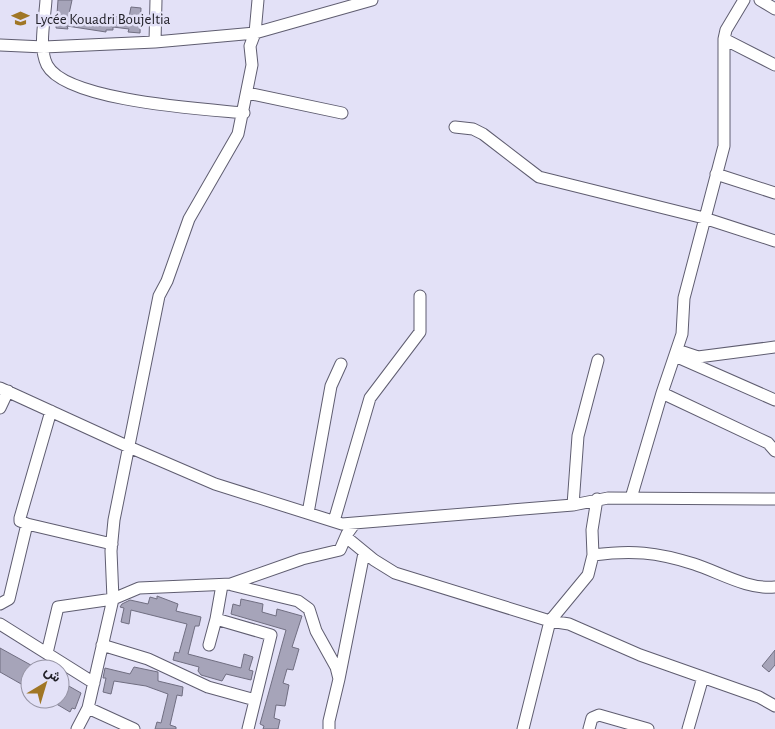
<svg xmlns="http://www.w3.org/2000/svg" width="775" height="729" font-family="'Alegreya Sans',Vazirmatn,sans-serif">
	<rect width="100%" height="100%" fill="#e3e1f7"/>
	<path fill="#a6a4b9" stroke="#706e81" d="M58,0H72L69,14L82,16L129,17L131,7L141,8L140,33L128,32L129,29L113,27V30H106V32L67,26L68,29L56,28Z
		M157,596L178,604L176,611L201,617L199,626H195L188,654L241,668L244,654L253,657L249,670L253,671L251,680L226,674L222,681L201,675L198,671L199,667L173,660L175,652L179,653L187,624L131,610L129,624L121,622L124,608L120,607L122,604L130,600L148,604L150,597L157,599Z
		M241,599L263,604L262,612L276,616L277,609L302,616L292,647L299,649L293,670L287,669L283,683L289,685L285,706L276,705L274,718L280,720L278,729H263L264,726L260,724L286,630L231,614L233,604L240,606Z
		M0,648L38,669H30V689L0,672Z
		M775,650V665L769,672L762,666Z
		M134,667L158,672V681L183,687L182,696L177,695L170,725L176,727V729H155L157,722L161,723L168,694L146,686L114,681L111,694L103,692L106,678H103L105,668L130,674Z
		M60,681L81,693L75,709L72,708L70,712L48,699H60Z"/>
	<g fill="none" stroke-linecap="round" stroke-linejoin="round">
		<defs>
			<path id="minor" d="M46,0C45,19 38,47 47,65C66,101 203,109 244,113
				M258,0L255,33L250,46L252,65L238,134L189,219L167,281L159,296L114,520L111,551L113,599L139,588L231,584L302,559L340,550L347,534L355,523
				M760,0L775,9
				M724,39L775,65
				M155,42L156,0
				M0,45L44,47L155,42L255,33L372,0
				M247,93L342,113
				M455,127L473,129L483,134L539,177L704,218L775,241
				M716,174L775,193
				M683,352L698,357L775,347
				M675,356L775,400
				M0,388L129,447L215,484L342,524L573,505L608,498L775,499
				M662,393L768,443L775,451
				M0,408L8,391
				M631,498L662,393L682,334L684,298L724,146V39L726,30L744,0
				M573,505L578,436L598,360
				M308,513L331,386L341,364
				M334,521L370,398L420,332V296
				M27,524L20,521V518L51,411
				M346,537L374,560L395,573L550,621L569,624L640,655L759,697L775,706
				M593,555C632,550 656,552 694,564C719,572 748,590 775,587
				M222,585L216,619L271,635L248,729
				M232,585L298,601L309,609L316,631L336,667L339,679L329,721V729
				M0,604L9,599L27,524L112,544
				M0,624L94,683
				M102,645L148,659L208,687L255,700
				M209,645L216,619
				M47,653L58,607L113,599L88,708L77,729
				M339,679L364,553
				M88,708L134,729
				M523,729L550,621L588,575L593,555L592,530L597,499
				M589,729L592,718L599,715L648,729
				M688,729L703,677"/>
		</defs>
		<use href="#minor" stroke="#5f5d70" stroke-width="13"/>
		<use href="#minor" stroke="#fff" stroke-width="11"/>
	</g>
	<defs>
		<symbol id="school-bare" viewBox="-9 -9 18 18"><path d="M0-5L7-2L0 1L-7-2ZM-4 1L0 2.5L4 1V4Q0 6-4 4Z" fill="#a07625" stroke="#e3e1f7" stroke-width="2.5" paint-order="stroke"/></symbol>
	</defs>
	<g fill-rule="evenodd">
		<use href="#school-bare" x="8" y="6" width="25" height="25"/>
	</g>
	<g text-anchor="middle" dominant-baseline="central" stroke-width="5" stroke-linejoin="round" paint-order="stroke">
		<g font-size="15" fill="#222129" stroke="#e3e1f7" text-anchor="start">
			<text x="35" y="19">Lycée Kouadri Boujeltia</text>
		</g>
	</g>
	<g transform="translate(45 684) rotate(38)"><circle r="24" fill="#e3e1f7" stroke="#9694a5"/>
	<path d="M0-4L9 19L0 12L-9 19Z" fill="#a07625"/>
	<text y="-8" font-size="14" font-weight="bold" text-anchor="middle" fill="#222129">ش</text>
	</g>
</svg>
